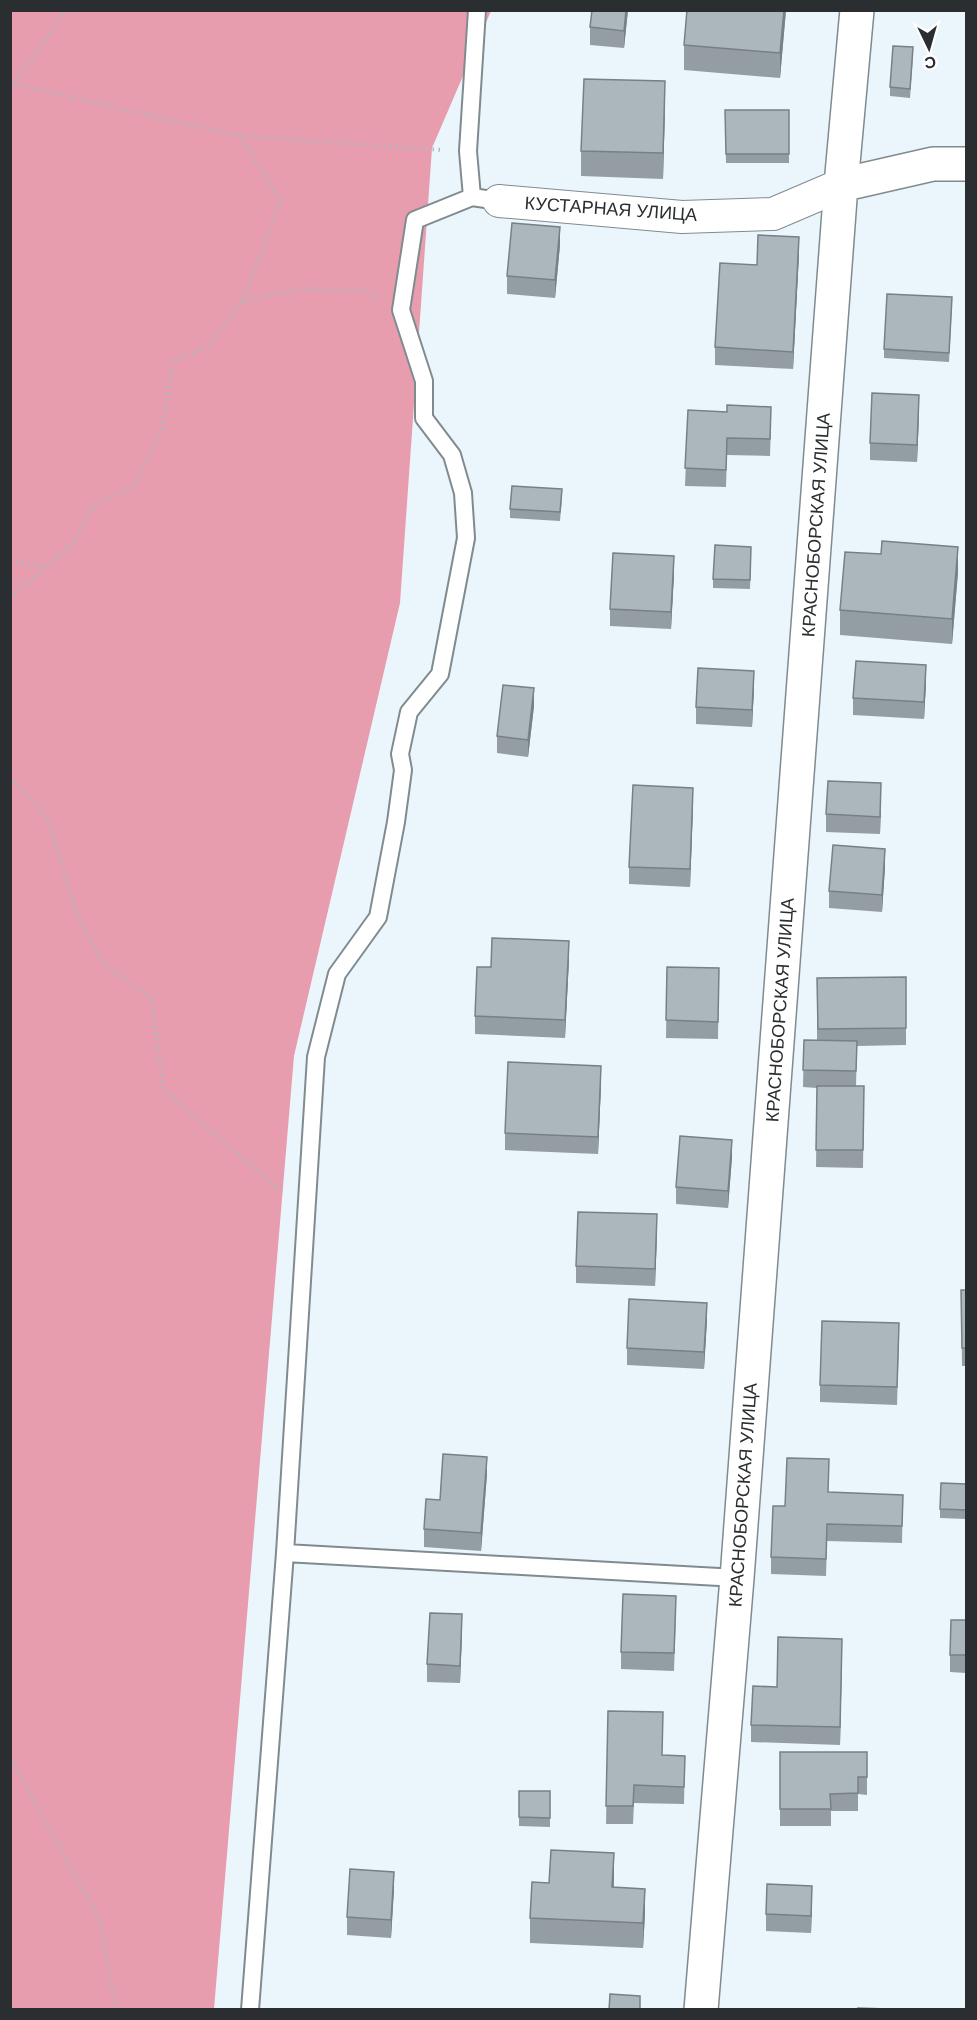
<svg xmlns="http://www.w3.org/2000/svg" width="977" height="2020" font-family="Arial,sans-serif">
	<rect width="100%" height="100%" fill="#eaf6fc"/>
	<path fill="#e89dae" d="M11,11H491L432,148L400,603L294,1056L214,2009L11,2010Z"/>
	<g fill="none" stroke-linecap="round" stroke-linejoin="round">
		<defs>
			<path id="service" d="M472,197L468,151L477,10
				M499,201L472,197L415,220L401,310L424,381V418L452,455L463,493L466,538L440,674L409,712L400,754L403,770L396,822L378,917L337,974L316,1057L285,1553L737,1578
				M250,2010L285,1553"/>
			<path id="minor" d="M499,201L682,217L773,214L841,185"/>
			<path id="tertiary" d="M841,185L933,164H966
				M701,2010L737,1578L841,185L857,10"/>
		</defs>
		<use href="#service" stroke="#808b90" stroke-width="20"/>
		<use href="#minor" stroke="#808b90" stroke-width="34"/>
		<use href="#tertiary" stroke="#808b90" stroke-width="36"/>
		<path stroke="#afb8bd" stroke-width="4" stroke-dasharray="1.5 4.5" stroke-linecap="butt" d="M10,83L240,136L281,201L242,302
			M10,88L67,10
			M241,136L443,150
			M10,562L45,566
			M10,597L74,543L92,507L134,486L162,429L173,361L210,345L242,302L298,289L366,291L379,298
			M10,777L48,818L76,912L103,963L152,999L163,1090L282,1192
			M10,1757L100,1920L116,2010"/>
		<use href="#service" stroke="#fff" stroke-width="16"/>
		<use href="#minor" stroke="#fff" stroke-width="32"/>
		<use href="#tertiary" stroke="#fff" stroke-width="33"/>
	</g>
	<path fill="#949da3" d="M592,10H628L624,48L590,45V27Z
		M687,10H786L780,78L684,70V45Z
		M913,56L910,98L890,96V87Z
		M665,106L663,179L581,176V151Z
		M725,110H789V163H726Z
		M560,245L555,298L507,294V276Z
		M799,254L793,369L715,365V347L757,265Z
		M952,306L949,362L884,358V349Z
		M688,410L771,424L770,456L727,455L726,487L685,486Z
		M919,413L917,462L870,460V443Z
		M562,498L560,521L510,518V509Z
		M751,556L750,589L713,588V579Z
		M958,572L952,644L840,635V610Z
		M674,574L671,629L610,626V609Z
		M926,683L924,719L853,715V698Z
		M754,688L752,727L696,724V707Z
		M534,706L528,757L497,753V736Z
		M881,801L880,834L826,832V814Z
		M693,805L690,887L629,884V867Z
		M885,867L882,912L829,908V891Z
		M569,959L565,1038L475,1034V1016Z
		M667,967L719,968L718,1039L666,1038Z
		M906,977V1045L857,1046L856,1086H864L863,1168L816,1167L817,1088L803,1087L804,1040H817V978Z
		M601,1084L598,1154L505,1150V1133Z
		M732,1157L728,1208L676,1204V1187Z
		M657,1232L655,1286L576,1283V1266Z
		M961,1290H966V1366H962Z
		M707,1320L704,1369L627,1365V1348Z
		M899,1341L897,1405L820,1402V1385Z
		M487,1474L481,1551L424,1547V1529L440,1500Z
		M966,1484V1519L940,1518V1509Z
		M829,1492L903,1495L902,1543L827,1541L826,1576L771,1574V1557Z
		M676,1613L674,1671L621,1669V1652Z
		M966,1620V1673L950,1672V1655Z
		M462,1632L460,1683L427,1682V1664Z
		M842,1656L840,1745L751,1742V1725L777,1687Z
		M608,1711L663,1755L685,1756L684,1804L634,1803L633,1824H606Z
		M780,1752H867V1795L858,1794V1811H831V1826H780Z
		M550,1791V1827L519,1826V1817Z
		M614,1878V1887L645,1914L643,1948L530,1943V1918L549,1883Z
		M394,1889L391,1938L347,1935V1917Z
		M812,1904L811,1933L766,1931V1914Z"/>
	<path fill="#788084" d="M626,10H628L624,48V31Z
		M784,10H786L780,78V53Z
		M665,81V106L663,179V153Z
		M560,227V245L555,298V280Z
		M799,237V254L793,369V352Z
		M919,395V413L917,462V445Z
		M958,547V572L952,644V619Z
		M674,556V574L671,629V612Z
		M926,665V683L924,719V702Z
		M754,671V688L752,727V710Z
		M534,688V706L528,757V740Z
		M881,783V801L880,834V817Z
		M693,788V805L690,887V869Z
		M885,849V867L882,912V895Z
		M569,941V959L565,1038V1020Z
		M601,1066V1084L598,1154V1137Z
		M732,1140V1157L728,1208V1191Z
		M657,1214V1232L655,1286V1269Z
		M707,1303V1320L704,1369V1352Z
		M487,1457V1474L481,1551V1533Z
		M462,1614V1632L460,1683V1666Z
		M842,1639V1656L840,1745V1727Z
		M614,1853V1878L612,1912V1887Z
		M394,1872V1889L391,1938V1920Z
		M812,1886V1904L811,1933V1916Z
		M645,1889V1914L643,1948V1923Z"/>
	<path fill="#acb7bd" stroke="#788084" stroke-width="1.5" d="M592,10H626L624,31L590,27Z
		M687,10H784L780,53L684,45Z
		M893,46L913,47L910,89L890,87Z
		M584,79L665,81L663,153L581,151Z
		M725,110H789V154H726Z
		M512,223L560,227L555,280L507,276Z
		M758,235L799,237L793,352L715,347L720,263L757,265Z
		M887,294L952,297L949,353L884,349Z
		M872,393L919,395L917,445L870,443Z
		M727,405L771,407L770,439L727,438L726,470L685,468L688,410L727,412Z
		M512,486L562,489L560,512L510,509Z
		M882,541L958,547L952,619L840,610L845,552L881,554Z
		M715,545L751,547L750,580L713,579Z
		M613,553L674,556L671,612L610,609Z
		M856,661L926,665L924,702L853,698Z
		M698,668L754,671L752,710L696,707Z
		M503,685L534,688L528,740L497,736Z
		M828,781L881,783L880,817L826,814Z
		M633,785L693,788L690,869L629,867Z
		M833,845L885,849L882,895L829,891Z
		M492,938L569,941L565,1020L475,1016L477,967H491Z
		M667,967L719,968L718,1022L666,1020Z
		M906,977V1028L818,1029L817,978Z
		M804,1040L857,1041L856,1071L803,1070Z
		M508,1062L601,1066L598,1137L505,1133Z
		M817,1086H864L863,1150H816Z
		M680,1136L732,1140L728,1191L676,1187Z
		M578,1212L657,1214L655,1269L576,1266Z
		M961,1290H966V1348H962Z
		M629,1299L707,1303L704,1352L627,1348Z
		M822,1321L899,1323L897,1387L820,1385Z
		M443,1454L487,1457L481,1533L424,1529L426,1499L440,1500Z
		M787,1458L829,1459L828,1492L903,1495L902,1526L827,1524L826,1559L771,1557L773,1506H785Z
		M941,1483L966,1484V1510L940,1509Z
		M623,1594L676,1596L674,1653L621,1652Z
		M430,1613L462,1614L460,1666L427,1664Z
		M951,1620H966V1655H950Z
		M778,1637L842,1639L840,1727L751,1725L753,1686L777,1687Z
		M608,1711L663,1712L662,1755L685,1756L684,1787L634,1785L633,1806H606Z
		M780,1752H867V1777H858V1793L830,1794L831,1809H780Z
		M519,1791H550V1818L519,1817Z
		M551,1850L614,1853L612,1887L645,1889L643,1923L530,1918L532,1882L549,1883Z
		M350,1869L394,1872L391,1920L347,1917Z
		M767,1884L812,1886L811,1916L766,1914Z
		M610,1994L640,1996V2010H609Z
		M858,2008L887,2009L858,2010Z"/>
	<g text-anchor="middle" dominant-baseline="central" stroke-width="4.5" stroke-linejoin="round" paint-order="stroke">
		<g font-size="18" fill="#2a2e30" stroke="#fff">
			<text transform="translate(611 209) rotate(4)">КУСТАРНАЯ УЛИЦА</text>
			<text transform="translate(816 525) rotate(-86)">КРАСНОБОРСКАЯ УЛИЦА</text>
			<text transform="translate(780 1010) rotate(-86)">КРАСНОБОРСКАЯ УЛИЦА</text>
			<text transform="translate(743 1495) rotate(-86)">КРАСНОБОРСКАЯ УЛИЦА</text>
		</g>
	</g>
	<rect width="977" height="2020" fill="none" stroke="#2a2e30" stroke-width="24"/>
	<g transform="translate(929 48) rotate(175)" stroke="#ffffff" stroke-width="4.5" paint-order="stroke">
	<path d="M0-4.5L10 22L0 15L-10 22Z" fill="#2a2e30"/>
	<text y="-9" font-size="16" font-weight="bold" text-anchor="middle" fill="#2a2e30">С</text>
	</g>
</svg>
